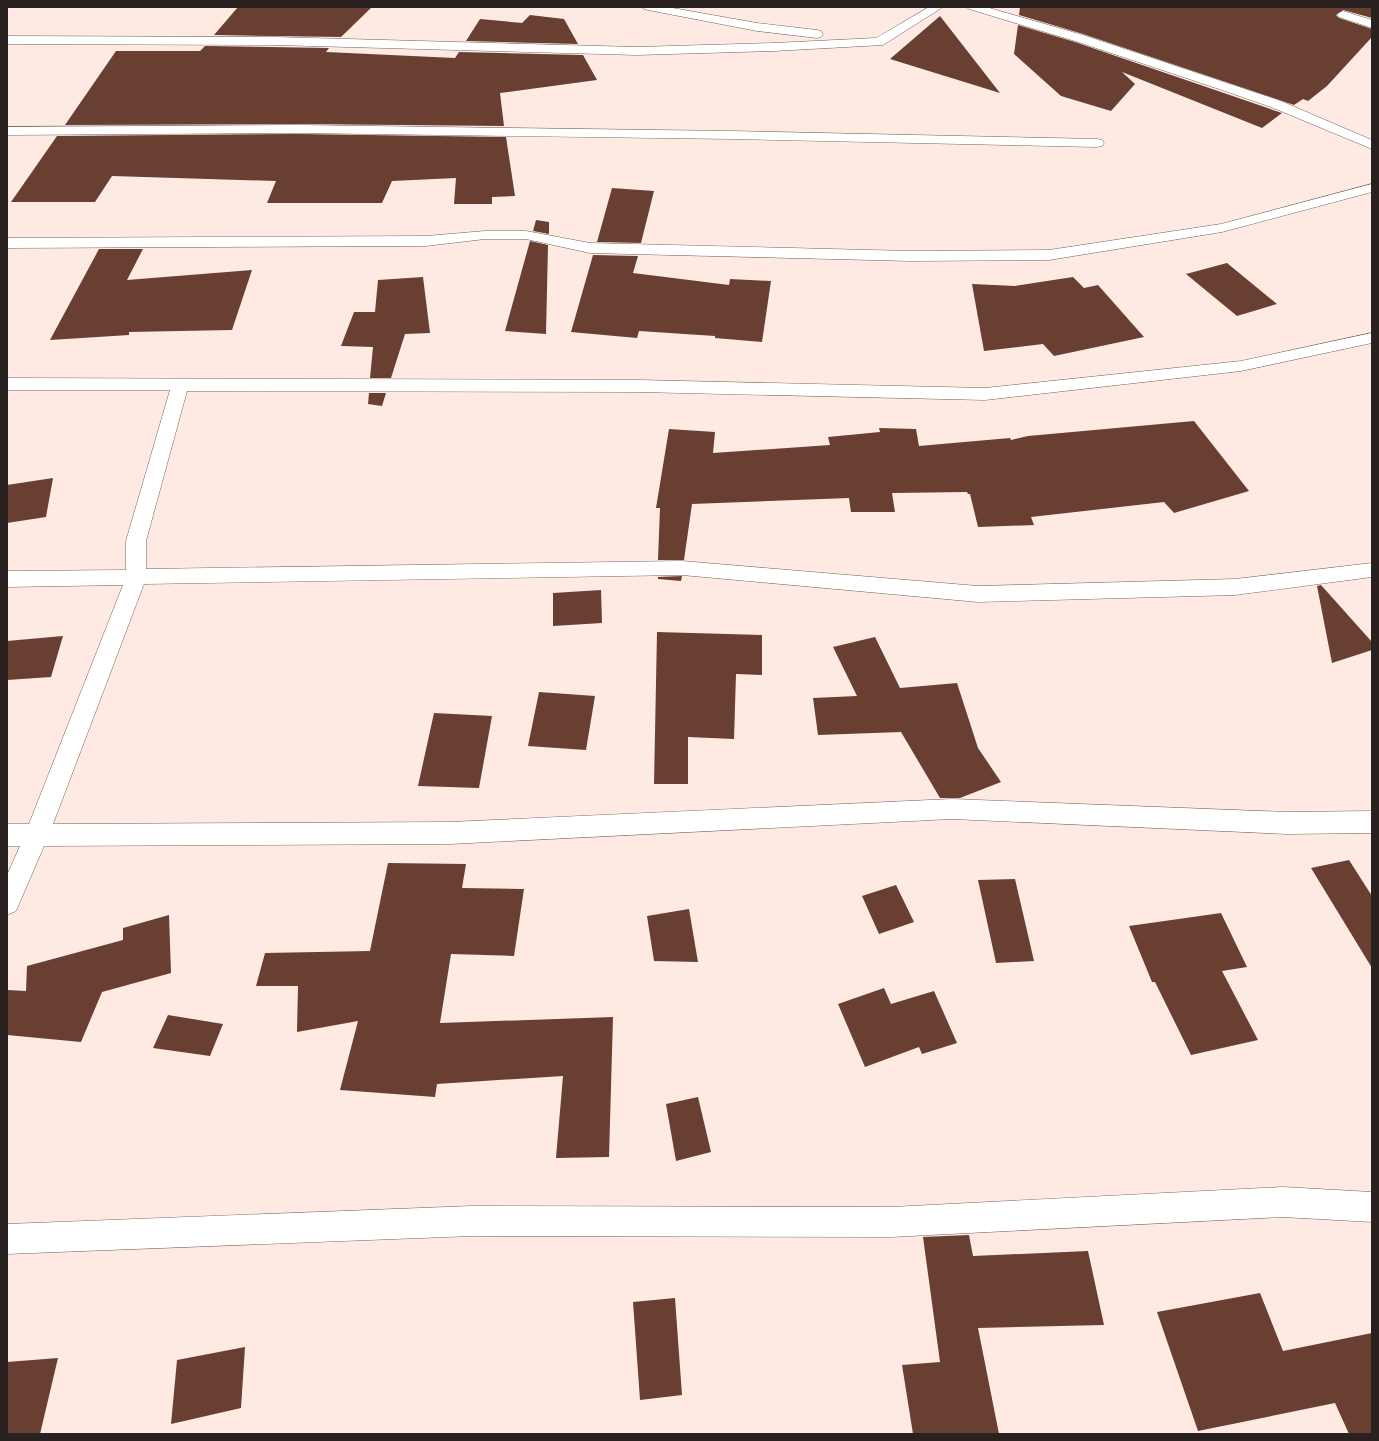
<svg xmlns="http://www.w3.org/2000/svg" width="1379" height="1441" font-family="'Libre Baskerville',serif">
	<rect width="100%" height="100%" fill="#feeae3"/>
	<path fill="#693f32" d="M238,7H372L341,37L214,35Z
		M1020,7H1372V18L1343,10L1336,15L1339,18L1372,29V37L1327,86L1308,101L1303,99L1294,105L1083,34L1019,15Z
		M530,15L564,19L578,44L466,41L480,19L522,23Z
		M940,16L1000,93L890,59Z
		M1018,25L1075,42L1282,113L1262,128L1122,72L1135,84L1111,111L1061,96L1014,54Z
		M205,46L329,48L326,52L455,58L459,52L583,55L597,80L500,93L504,126L299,124L65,125L116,51H200Z
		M299,134L506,137L515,196L492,197V204H454L456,178L392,181L382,203H267L276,181L112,176L95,202H11L57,136Z
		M612,188L654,191L641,243L597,242Z
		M536,220L549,222V234L533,231Z
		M530,241L548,245L546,334L505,331Z
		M99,249H143L127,280L252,270L232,330L129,332V335L50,340Z
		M593,255L638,256L633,273L729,285L730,279L771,281L762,342L715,338V336L639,331L637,338L571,332Z
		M1227,263L1277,304L1237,316L1186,274Z
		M423,277L430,333L405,334L391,378H370L373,347L341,346L354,312H375L378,280Z
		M1073,277L1084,288L1098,285L1144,337L1054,356L1043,344L984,351L972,284L1015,286Z
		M369,393H386L382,406L368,404Z
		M1194,421L1249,491L1174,513L1164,502L1031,517L1034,525L978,527L970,494H968L967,492L892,493L895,512H851L849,498L692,504L684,560H658L660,508H656L669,429L715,432L713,453L830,445L828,437L880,432L879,428L916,429L919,446L1010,438L1011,440L1028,436Z
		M53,478L46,517L7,523V485Z
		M682,576L681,581L658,579V577Z
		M1321,585L1372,642V650L1332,663L1317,586Z
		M601,590L602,623L553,626V593Z
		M657,632L762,635V675L736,674L734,739L688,737V784H654Z
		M63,636L51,677L7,680V641Z
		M875,637L900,688L957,683L978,748L1001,782L960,798H940L901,732L818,735L813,698L857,696L833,647Z
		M539,692L595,696L586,750L528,746Z
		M434,713L492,716L479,788L418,786Z
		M1349,860L1372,896V968L1311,868Z
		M388,863L466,864L462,888L524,889L514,956L451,954L440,1023L613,1017L609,1157L556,1158L563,1076L437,1084L435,1097L340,1090L358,1021L297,1032L298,986H256L265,953L370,951Z
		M1015,879L1034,961L996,963L978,880Z
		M896,885L914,922L879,934L862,896Z
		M689,909L698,962L654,961L647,916Z
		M1221,913L1247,967L1222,971L1258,1040L1191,1055L1155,982H1152L1129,926Z
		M169,915L171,973L102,992L81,1042L7,1035V990L26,991L27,966L123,940V928Z
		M884,988L891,1004L934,991L957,1043L922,1054L919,1047L865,1067L838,1004Z
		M168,1015L223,1024L210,1056L153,1048Z
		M698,1097L711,1152L676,1161L666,1104Z
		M969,1235L973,1256L1088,1251L1104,1325L978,1328L999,1434H913L902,1365L940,1362L923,1237Z
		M1260,1293L1283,1351L1372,1333V1434H1349L1335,1403L1198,1431L1157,1312Z
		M675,1298L682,1395L640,1400L633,1302Z
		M245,1347L241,1408L171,1424L177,1360Z
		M58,1358L40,1434H7V1362Z"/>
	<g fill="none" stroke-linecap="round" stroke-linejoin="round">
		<defs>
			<path id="minor" d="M642,7H667L757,23L817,30L821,31L823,34L821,37L817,38L757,31L648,10L644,9Z
				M929,7H943L883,45L774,51L637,55L275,45L7,44V36L275,37L637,47L774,43L876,38Z
				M967,7H986L1083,35L1281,101L1372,140V149L1271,107L1219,89L1075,41L969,9Z
				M1343,11L1372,20V28L1339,17L1337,15L1339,13Z
				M299,125L732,131L1097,139L1102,140L1104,143L1102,146L1097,147L732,139L299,133L7,135V127Z
				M1372,184V192L1222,232L1049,260L911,261L590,253L526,239H485L426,246L7,248V238L426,236L485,231H526L590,243L911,251L1049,250L1221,224Z
				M1372,333V343L1241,371L985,400L639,392L187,391L146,541V569L682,561L978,586L1235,579L1372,563V577L1235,595L978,602L682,575L144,584L53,824L450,822L952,799L1287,812L1372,811V833L1287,834L952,819L450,844L44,846L16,911L7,915V875L20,846H7V824H29L123,585L7,587V571L126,570V541L170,390H7V378L639,380L985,388L1241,361Z
				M1283,1187L1372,1192V1222L1283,1217L891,1237L472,1236L7,1254V1224L472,1206L891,1207Z"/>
		</defs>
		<use href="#minor" stroke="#70605a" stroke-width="1"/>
		<use href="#minor" fill="#fff" fill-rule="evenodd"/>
	</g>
	<rect width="1379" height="1441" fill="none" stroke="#28211f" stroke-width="16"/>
</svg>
